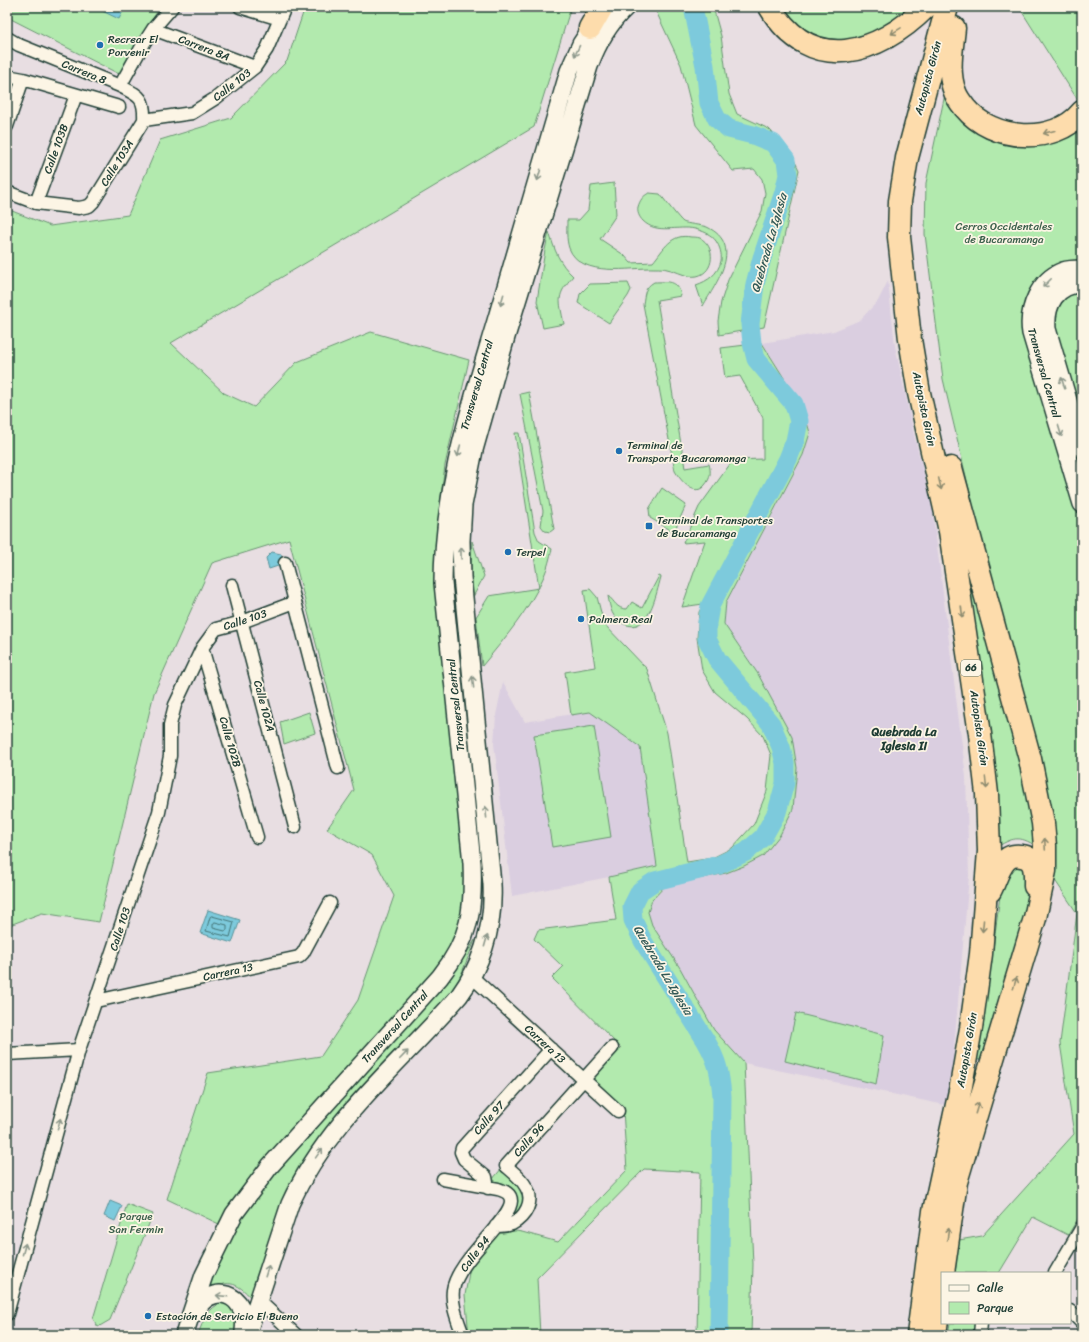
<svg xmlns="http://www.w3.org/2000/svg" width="1089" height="1342" font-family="Sriracha,sans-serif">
	<rect width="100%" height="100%" fill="#e8dee2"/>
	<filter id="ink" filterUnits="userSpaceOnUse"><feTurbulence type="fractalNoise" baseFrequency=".025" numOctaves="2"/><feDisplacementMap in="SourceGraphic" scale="8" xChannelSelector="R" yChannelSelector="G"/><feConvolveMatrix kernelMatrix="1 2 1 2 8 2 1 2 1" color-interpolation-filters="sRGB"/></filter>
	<g filter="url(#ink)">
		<path fill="#dacee0" d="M888,281L895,346L915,439L932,506L966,777L969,876L953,1059L945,1105L744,1063L714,1030L680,968L652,925L648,912L652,900L665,886L726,873L793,809L758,674L724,624L726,602L803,455L810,433L803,408L762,343L834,331L860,320L878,301Z
			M503,682L525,722L590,711L640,747L657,866L609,877L512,896L494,744L496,715Z"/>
		<path fill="#b2eaae" stroke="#689471" d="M7,7H160L119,74L7,17Z
			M305,7H571L534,127L171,343L224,393L254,407L297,362L371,332L469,360L445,465L437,528L435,580L466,864L461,931L447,957L221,1225L167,1199L208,1073L321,1056L358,1000L394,896L372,855L327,829L354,790L289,539L212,563L154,693L99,922L42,913L7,926V209L50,226L128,215L160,140L231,118L287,61Z
			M654,7H713L721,36L729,94L737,114L769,129L790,151L799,170L764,327L719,335L718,321L721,302L728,280L762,211L765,193L762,179L754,169L733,171L696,125L681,65Z
			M778,7H913L907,13L859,41L837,45L805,33Z
			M1019,7H1079L1082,12V98L1079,102Z
			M945,94L987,133L1082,122V1212L1068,1235L1033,1217L999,1273H955L959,1240L982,1236L1074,1134L1060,1043L1077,913L1054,879L1056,846L1046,783L983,548L943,379L925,234L926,183Z
			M614,183L616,215L600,239L624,255L631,263L653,262C664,249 671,233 691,237C693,237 697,237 700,238C716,246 715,272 697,276C687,278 677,271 667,269C664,268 659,268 655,268C631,267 581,279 569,248C566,239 567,229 567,220H579L588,210L591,186Z
			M649,193L660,194C664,199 679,219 683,222C687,224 701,225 707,227C745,245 716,283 703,306L696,285C708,281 718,274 721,261C722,254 720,247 716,241C711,234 703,231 695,229C678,225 657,235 643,221C639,217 637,212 638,207C640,200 643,196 649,193Z
			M549,232C555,251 559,263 573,276C556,296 559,299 564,324L543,328L537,301L545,250Z
			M654,282C668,282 678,279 681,296L657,300L685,468L709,464C711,472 711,478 705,485C695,498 681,481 675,471L643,304C645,293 644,288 654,282Z
			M628,283L631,290L628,296L609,323L578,303L580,294L590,284Z
			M762,343L803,408L810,433L803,455L726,602L724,624L758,674L792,737L797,768L793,809L780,835L763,856L744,866L726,873L665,886L652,900L648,912L652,925L680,968L714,1030L744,1063L753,1264L751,1335H697L700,1172L644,1169L537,1278L540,1335H469L465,1295L470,1267L502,1229L522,1232L558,1242L627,1170L623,1110L591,1081L621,1048L552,978L563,967L534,939L538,930L616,920L609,877L657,866L640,747L590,712L571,715L565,672L595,667L584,590L590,589L597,597L604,624L647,669L667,733L687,862L712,858L732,848L754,824L767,791L771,755L763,736L747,719L715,692L702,670L697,638L699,612L703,604L682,607L705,541L683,543L699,507L733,460L763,459V418L740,376L725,378L721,348Z
			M529,392L554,529L550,532L545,531L541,526L543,511L520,394Z
			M515,433H519L535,532L539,541L552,549C550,557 548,567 544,576C530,609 505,638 482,666L476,617L489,596L539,588Z
			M662,488L686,505L674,532L650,518L649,509Z
			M958,520L1019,745L1039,848C1021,836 1015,836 997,847Z
			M472,541L484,576L473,597L471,568Z
			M659,576L661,577C656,594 649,635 624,624C612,619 610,608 608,596C615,601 616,609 627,609L632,602L642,608Z
			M309,712L315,733L284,744L280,722Z
			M594,726L611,837L552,847L534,735Z
			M1024,865L1032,875L1027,909L985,1061L974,1059L989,980L1001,888L1011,866Z
			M475,940L461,975L448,998L341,1114L252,1299C237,1281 226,1279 206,1292L219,1258L236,1225L254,1197L382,1050L437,993L452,976Z
			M796,1013L884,1035L876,1084L785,1061Z
			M502,1168C509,1175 518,1181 522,1189C529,1204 516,1216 505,1223L509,1187L492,1180Z
			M127,1204L153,1214L110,1320L98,1327L93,1319Z
			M223,1302H230L236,1317L235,1335H198C203,1320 208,1308 223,1302Z
			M950,1323H976L974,1335H948Z"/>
		<path fill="#7dcadc" stroke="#579299" d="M99,7H125L119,19L98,9Z
			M272,552L281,554L284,564L269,569L266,558Z
			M208,910L240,920L232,943L200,933Z
			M110,1201L122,1206L115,1221L104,1216Z"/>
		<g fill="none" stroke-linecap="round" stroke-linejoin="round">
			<path stroke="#457577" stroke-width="1" d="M212,916L234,922L230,937L206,931L210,917Z
				M215,922L227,925V930L225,931L213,928V925Z"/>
			<path stroke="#7dcadc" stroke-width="19" d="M693,7L705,66L709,103L717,119L729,129L753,135L773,143L786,160L788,175L784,192L762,258L755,284L750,324L752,343L756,359L794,404L799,421L795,441L788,459L710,606L707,623V639L717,659L771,724L781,747L785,763V783L777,812L763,837L746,852L719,865L655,881L640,891L632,907L633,920L643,941L706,1041C718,1062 720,1073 722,1096L719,1335"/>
			<defs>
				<path id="street" d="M240,7L280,19
					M153,29L255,67
					M7,38L19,45L120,86C139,96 145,97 144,120
					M7,76L23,79L119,107
					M120,86L144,43L153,29L172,7
					M144,120L192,113L216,98L255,67L267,49L285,7
					M7,126L23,79
					M7,192L36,203L79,208L89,206L93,202L144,120
					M36,203L76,95
					M285,563L338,768
					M232,585L295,827
					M202,648L257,837
					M472,977L618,1111
					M96,1001L299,957L303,953L330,903
					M7,1054L79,1050
					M443,1179L498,1189C504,1191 511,1193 511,1201C511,1220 457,1260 453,1290C451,1305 458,1321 463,1335
					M488,1188L486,1177L464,1159L461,1152L462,1148L551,1049
					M496,1226C501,1226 507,1226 512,1224C525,1217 535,1201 526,1187C522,1179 513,1172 506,1166L612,1048
					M1055,1273L1082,1227
					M258,1300L296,1335
					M1070,1311L1082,1323
					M7,1314L79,1050L159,812L170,756V725L175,705L202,648L213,633L216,629L242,622L295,602
					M980,1335L981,1323"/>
				<path id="secondary" d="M1082,269C1076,269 1069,269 1063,271C1039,280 1027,309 1031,333L1082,504
					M1082,284C1056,284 1045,305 1047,329L1082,448
					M194,1314C210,1280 249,1292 244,1331
					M184,1335L204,1275L234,1214L270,1166L440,977C470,939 474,910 472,863L443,583C443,489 470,409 496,321C520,238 545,154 569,71L581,44L598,18
					M247,1335L290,1204C328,1120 400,1064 459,996C483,963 494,925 492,884L462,577L461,541L463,505L474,450L506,337L589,66C597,44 609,23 626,7"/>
				<path id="highway" d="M770,7C811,76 878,55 926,7
					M590,28L602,7
					M954,28C952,49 947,72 955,92C957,98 961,103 965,108C992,141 1054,146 1082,112
					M990,891C995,882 998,868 1006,860C1010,856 1016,855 1021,856C1037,857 1035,875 1035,886
					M943,1273L956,1182L1035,918L1045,871V846L1043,823L1030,759L951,468
					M918,1335L934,1211L961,1086L971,1028L981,954L989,851L987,794L980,734L950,531L919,393L910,339L899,237L900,201L907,158L947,7
					M935,1335L942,1279"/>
			</defs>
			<use href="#street" stroke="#1f3d34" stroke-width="15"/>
			<use href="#secondary" stroke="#1f3d34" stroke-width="20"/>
			<use href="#highway" stroke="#1f3d34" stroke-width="25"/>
			<use href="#street" stroke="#fcf5e5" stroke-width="12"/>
			<use href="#secondary" stroke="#fcf5e5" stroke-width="17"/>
			<use href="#highway" stroke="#fddcac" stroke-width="22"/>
		</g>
		<defs><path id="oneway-shaft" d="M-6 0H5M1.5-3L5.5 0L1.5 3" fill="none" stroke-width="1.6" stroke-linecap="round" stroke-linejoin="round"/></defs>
		<g stroke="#8e8c70">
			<use href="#oneway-shaft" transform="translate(896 31) rotate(148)"/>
			<use href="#oneway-shaft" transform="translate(1049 132) rotate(165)"/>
			<use href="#oneway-shaft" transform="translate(940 484) rotate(77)"/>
			<use href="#oneway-shaft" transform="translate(962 612) rotate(82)"/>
			<use href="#oneway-shaft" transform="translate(986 783) rotate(84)"/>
			<use href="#oneway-shaft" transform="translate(1045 844) rotate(-93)"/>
			<use href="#oneway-shaft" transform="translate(983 926) rotate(95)"/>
			<use href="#oneway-shaft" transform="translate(1015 983) rotate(-73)"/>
			<use href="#oneway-shaft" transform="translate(977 1108) rotate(-73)"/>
			<use href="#oneway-shaft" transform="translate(948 1234) rotate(-82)"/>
		</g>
		<g stroke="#8e998c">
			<use href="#oneway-shaft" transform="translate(577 51) rotate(115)"/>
			<use href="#oneway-shaft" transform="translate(539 175) rotate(106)"/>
			<use href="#oneway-shaft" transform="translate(1047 283) rotate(135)"/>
			<use href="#oneway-shaft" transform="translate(502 300) rotate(106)"/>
			<use href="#oneway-shaft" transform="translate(1063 383) rotate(-107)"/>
			<use href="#oneway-shaft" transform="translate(1060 431) rotate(73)"/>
			<use href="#oneway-shaft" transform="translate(459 451) rotate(103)"/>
			<use href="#oneway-shaft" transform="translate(461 553) rotate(-91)"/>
			<use href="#oneway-shaft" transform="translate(473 682) rotate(-96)"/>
			<use href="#oneway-shaft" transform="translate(486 812) rotate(-96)"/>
			<use href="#oneway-shaft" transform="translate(486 941) rotate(-74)"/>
			<use href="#oneway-shaft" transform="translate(404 1055) rotate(-46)"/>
			<use href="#oneway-shaft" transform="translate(59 1124) rotate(-75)"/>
			<use href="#oneway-shaft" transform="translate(319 1153) rotate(-55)"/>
			<use href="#oneway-shaft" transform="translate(24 1249) rotate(-75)"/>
			<use href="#oneway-shaft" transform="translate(267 1271) rotate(-72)"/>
			<use href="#oneway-shaft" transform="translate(222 1296) rotate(-174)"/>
		</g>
	</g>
	<g fill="#1f6fb2" stroke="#fcf5e5" stroke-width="1.5">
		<circle cx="100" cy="45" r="4"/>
		<circle cx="619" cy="451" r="4"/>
		<rect x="645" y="522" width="8" height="8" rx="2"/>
		<circle cx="508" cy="552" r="4"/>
		<circle cx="581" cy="619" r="4"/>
		<circle cx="148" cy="1316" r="4"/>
	</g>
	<g text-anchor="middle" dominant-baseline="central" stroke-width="3.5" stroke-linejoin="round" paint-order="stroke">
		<rect fill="#fcf5e5" stroke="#617469" stroke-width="1" x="961" y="660" width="20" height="16" rx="3"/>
		<g font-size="10" font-weight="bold" fill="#1f3d34">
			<text x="971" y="668">66</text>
		</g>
		<g font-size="11" fill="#1f3d34" stroke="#fcf5e5" text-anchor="start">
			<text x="108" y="39">Recrear El<tspan x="108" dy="13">Porvenir</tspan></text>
			<text x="627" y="445">Terminal de<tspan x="627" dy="13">Transporte Bucaramanga</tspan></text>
			<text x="657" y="520">Terminal de Transportes<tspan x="657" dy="13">de Bucaramanga</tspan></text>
			<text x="516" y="552">Terpel</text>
			<text x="589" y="619">Palmera Real</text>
			<text x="156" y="1316">Estación de Servicio El Bueno</text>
		</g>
		<g font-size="11" fill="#1f3d34" stroke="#fcf5e5">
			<text transform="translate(204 48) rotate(21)">Carrera 8A</text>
			<text transform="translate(84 72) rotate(22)">Carrera 8</text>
			<text transform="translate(928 78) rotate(-75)">Autopista Girón</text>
			<text transform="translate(232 85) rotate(-38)">Calle 103</text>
			<text transform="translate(56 149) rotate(-70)">Calle 103B</text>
			<text transform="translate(117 163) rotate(-58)">Calle 103A</text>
			<text transform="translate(1044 373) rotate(74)">Transversal Central</text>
			<text transform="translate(477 385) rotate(-74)">Transversal Central</text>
			<text transform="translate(924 409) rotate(78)">Autopista Girón</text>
			<text transform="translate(245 620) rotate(-18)">Calle 103</text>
			<text transform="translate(456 705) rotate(-96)">Transversal Central</text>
			<text transform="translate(264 706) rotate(75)">Calle 102A</text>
			<text transform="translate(979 728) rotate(82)">Autopista Girón</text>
			<text transform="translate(230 742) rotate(74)">Calle 102B</text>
			<text transform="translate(120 929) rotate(-72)">Calle 103</text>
			<text transform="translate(228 972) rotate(-12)">Carrera 13</text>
			<text transform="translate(395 1027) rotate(-48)">Transversal Central</text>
			<text transform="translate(545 1044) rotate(43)">Carrera 13</text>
			<text transform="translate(967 1050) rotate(-80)">Autopista Girón</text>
			<text transform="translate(489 1118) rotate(-48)">Calle 97</text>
			<text transform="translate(529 1140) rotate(-48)">Calle 96</text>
			<text transform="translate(475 1254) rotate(-53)">Calle 94</text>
		</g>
		<g font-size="11" fill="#3c604c" stroke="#fcf5e5">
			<text x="1004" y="226">Cerros Occidentales<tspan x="1004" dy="13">de Bucaramanga</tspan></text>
			<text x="136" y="1216">Parque<tspan x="136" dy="13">San Fermin</tspan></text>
		</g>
		<g font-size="12" font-style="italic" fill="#325956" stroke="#fcf5e5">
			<text transform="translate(769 243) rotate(-74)">Quebrada La Iglesia</text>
			<text transform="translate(663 970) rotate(59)">Quebrada La Iglesia</text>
		</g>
		<g font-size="12" font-weight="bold" fill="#1f3d34" stroke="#fcf5e5">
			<text x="904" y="732">Quebrada La<tspan x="904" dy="14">Iglesia II</tspan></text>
		</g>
	</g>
	<rect width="1089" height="1342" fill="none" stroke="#fcf5e5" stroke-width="24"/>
	<rect x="12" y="12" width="1065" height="1318" fill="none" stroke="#1f3d34" stroke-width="1.5" filter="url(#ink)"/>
	<rect x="941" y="1272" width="130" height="52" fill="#fcf5e5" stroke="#a4ab9e"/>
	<rect x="949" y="1285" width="20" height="6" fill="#fcf5e5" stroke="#a4ab9e"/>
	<text x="977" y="1292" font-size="12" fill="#1f3d34">Calle</text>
	<rect x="949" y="1302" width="20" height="12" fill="#b2eaae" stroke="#a4ab9e"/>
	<text x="977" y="1312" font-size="12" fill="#1f3d34">Parque</text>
</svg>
